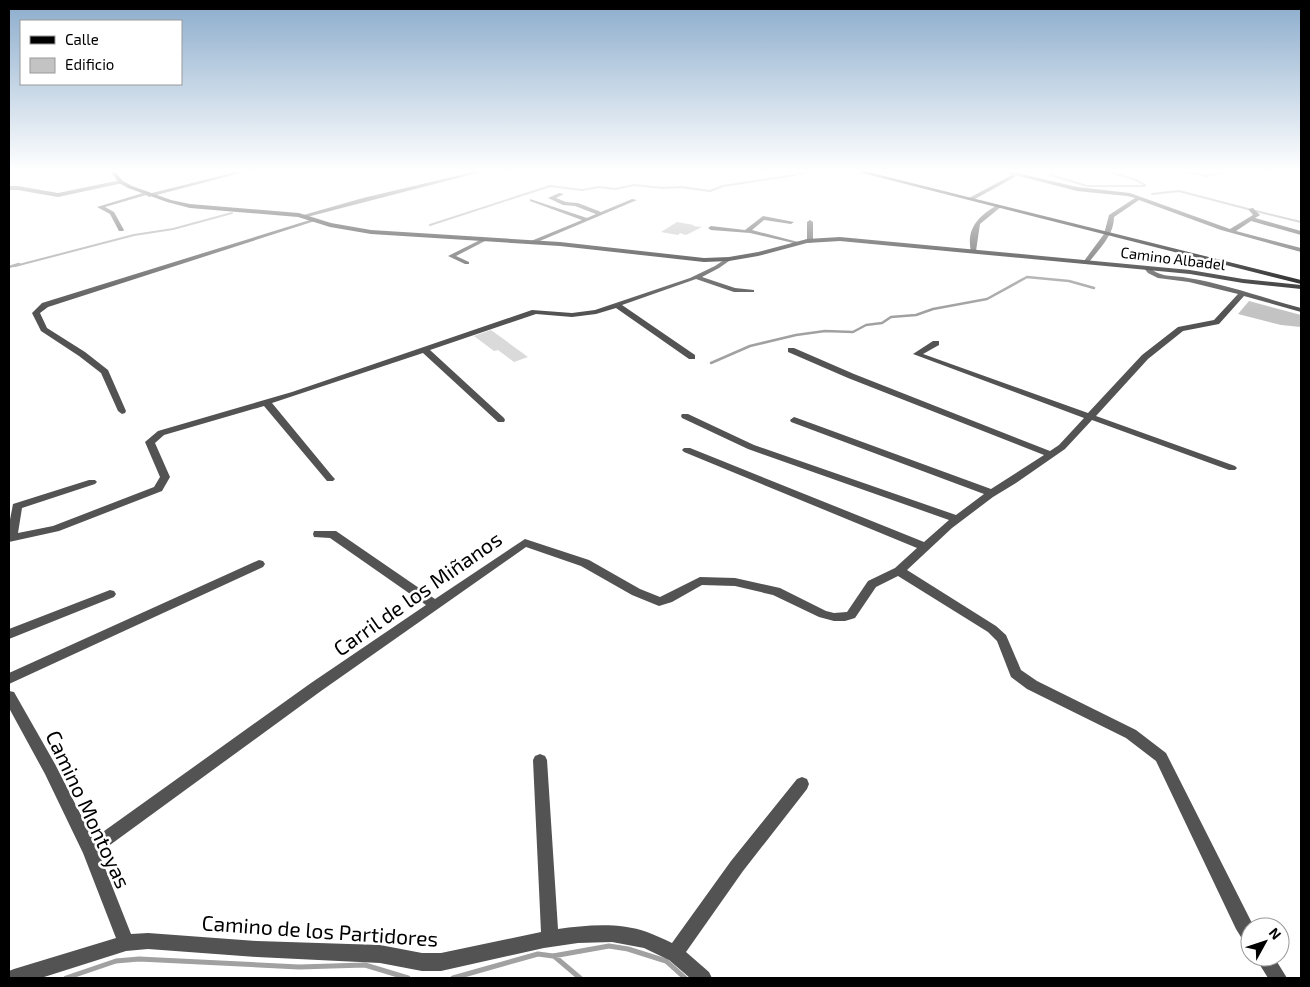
<svg xmlns="http://www.w3.org/2000/svg" width="1310" height="987" font-family="'Exo 2',sans-serif">
	<rect width="100%" height="100%" fill="#fff"/>
	<path fill="#dadada" d="M491,330L528,357L514,362L498,350L494,351L474,336Z"/>
	<g fill="none" stroke-linecap="round" stroke-linejoin="round">
		<path stroke="#a1a1a1" stroke-width="2" d="M1109,172L1134,179L1145,185
			M1187,172L1207,176L1225,172
			M799,174L806,172
			M1051,175L1087,186H1145
			M1152,194L1179,191L1248,209
			M1256,211L1301,222
			M430,225L550,186L582,190L599,187L615,189L634,185L663,188L681,187L710,191L723,186L795,175
			M15,266L134,235L173,229L232,213"/>
		<path stroke="#a1a1a1" stroke-width="2.5" d="M9,267L19,264
			M711,363L750,346L796,335L825,331L853,332L866,325L882,323L891,317L916,315L933,309L987,299L1027,277L1069,281L1094,288"/>
		<path stroke="#a1a1a1" stroke-width="5" d="M554,956L580,978
			M66,978L116,961L139,959L299,967L365,965L408,978
			M453,978L538,954L553,956L609,946L628,949L666,961L685,978"/>
	</g>
	<path fill="#c3c3c3" d="M677,222L694,225L693,226L702,227L686,235L680,233L678,235L661,232Z
		M1249,301L1301,315V327L1281,325L1238,314Z"/>
	<g fill="none" stroke-linecap="round" stroke-linejoin="round">
		<path fill="#535353" fill-rule="evenodd" d="M236,172H244L149,197L146,195L105,207L114,212L124,230L123,231H119L110,214L97,207L143,193L148,194Z
			M473,172H481L303,218L300,216L363,198Z
			M1006,172H1013L1077,187L1130,193L1230,229L1253,215L1248,209L1253,208L1260,215L1255,218L1301,231V235L1251,221L1236,231L1301,248V252L1221,230L1139,200L1114,217C1114,235 1100,248 1089,262H1085L1084,261L1104,234L1109,215L1135,198L1127,196L1077,191L1015,175V177L973,200H969V198L1012,175Z
			M121,180L124,182L123,183L58,197L18,190H9V186H18L58,193Z
			M559,193L564,194L556,198L566,202L578,203L601,212L632,199L637,200L535,243H531V241L582,220L530,201V199L587,218L596,214L575,206L563,205L548,198Z
			M997,205L1002,206L980,224L976,251L971,252C966,228 978,217 997,205Z
			M763,216L794,222L791,224L764,220L752,230L798,242V244L750,233L711,230L708,228L711,226L745,230Z
			M313,219L318,220L48,307L40,313L47,328L85,352L108,370L126,411L125,413L122,414L118,411L101,373L79,356L41,331L32,313L42,303Z
			M810,220L813,222V241L810,243L807,241V222Z
			M482,239L487,240L456,256L469,262V264H465L448,256Z
			M727,258L732,259L719,268L702,277L735,288L754,290V292H734L696,279L622,305L695,355V359H689L616,308L596,314L572,317L536,314L430,350L504,418L505,420L504,422H498L423,353L272,403L333,477L335,479L333,481H327L264,406L164,435L155,443L170,477L162,491L59,531L9,542V525L13,504L89,480H95L97,482L95,484L22,508L18,533L53,526L154,487L160,477L145,442L158,431L292,392L532,310L572,313L595,310L690,278L715,266Z
			M1144,266H1148C1159,278 1173,275 1188,278C1226,284 1263,298 1301,308V312L1244,296L1219,324L1183,331L1148,359L1096,416L1235,466L1237,468L1235,470H1229L1092,420L1065,449L1016,483L993,497L952,528L907,570L996,626L1006,635L1021,670L1037,681L1136,730L1166,753L1254,927H1250V944L1244,942L1236,929L1156,761L1126,738L1027,689L1011,677L997,641L988,632L898,576L876,587L855,618L845,621H834L819,617L773,595L735,586L702,585L672,602L659,606L632,595L581,566L526,547L321,691L99,853L131,934L148,933L257,941L380,945L422,953H441L541,932L533,760L535,756L540,754L545,756L547,760L558,929C586,925 619,922 647,932C655,935 664,939 672,943L731,861L797,779L802,777L807,779L809,784L807,789L743,871L686,952L709,972L712,978H690L669,960L644,948L612,942L578,943L544,948L441,971H422L380,963L257,957L148,949L126,951L41,978H9V971L14,969L116,938L83,853L45,774L9,708V691L14,692L55,764L93,839L311,683L426,605L330,538L314,537L313,534L314,531H336L435,599L525,539L589,560L640,589L660,597L700,577L735,578L780,588L826,611L834,613L847,612L868,581L895,568L917,548L684,452L682,450L684,448H690L720,460L924,542L949,520L748,449L682,418L681,416L682,414H688L754,445L956,515L984,494L791,422L790,420L794,417L797,418L991,489L1044,455L848,378L788,352V348H794L854,374L1050,451L1059,445L1084,418L913,354L933,341H939V345L923,354L1088,413L1142,355L1178,327L1214,320L1238,294L1189,282L1158,278L1148,273L1143,267Z
			M259,560L263,561L265,564L263,567L9,684V673Z
			M110,590L114,591L116,594L114,597L9,639V629Z
			M1255,957H1274L1287,978H1268Z"/>
		<path fill="#202020" fill-rule="evenodd" d="M111,172H115L123,181L132,186L171,200L190,204L299,213L331,223L371,230L560,242L704,258L729,257L758,252L807,239L840,237L1190,270L1243,279L1301,285V289L1243,283L1190,274L840,241L807,243L758,256L729,261L704,262L560,246L371,234L330,227L298,217L190,208L167,202L128,188L119,183Z"/>
		<path fill="#000" fill-rule="evenodd" d="M858,172H868L1301,280V284Z"/>
	</g>
	<linearGradient id="sky" x2="0" y2="1"><stop stop-color="#8baccc"/><stop offset="0.55" stop-color="#fff"/><stop offset="1" stop-color="#fff" stop-opacity="0"/></linearGradient>
	<rect width="1310" height="310" fill="url(#sky)"/>
	<g text-anchor="middle" dominant-baseline="central" stroke-width="5" stroke-linejoin="round" paint-order="stroke">
		<g font-size="15" fill="#000" stroke="#fff">
			<text transform="translate(1173 258) rotate(7)">Camino Albadel</text>
		</g>
		<g font-size="21" fill="#000" stroke="#fff">
			<text transform="translate(417 593) rotate(-35)">Carril de los Miñanos</text>
			<text transform="translate(89 809) rotate(65)">Camino Montoyas</text>
			<text transform="translate(320 930) rotate(4)">Camino de los Partidores</text>
		</g>
	</g>
	<rect width="1310" height="987" fill="none" stroke="#000000" stroke-width="20"/>
	<rect x="20" y="20" width="162" height="65" fill="#ffffff" stroke="#999999"/>
	<rect x="30" y="36" width="25" height="8" fill="#000000" stroke="#999999"/>
	<text x="65" y="45" font-size="15" fill="#000000">Calle</text>
	<rect x="30" y="58" width="25" height="15" fill="#c3c3c3" stroke="#999999"/>
	<text x="65" y="70" font-size="15" fill="#000000">Edificio</text>
	<g transform="translate(1265 942) rotate(50)"><circle r="24" fill="#ffffff" stroke="#999999"/>
	<path d="M0-4L9 19L0 12L-9 19Z" fill="#000000"/>
	<text y="-8" font-size="14" font-weight="bold" text-anchor="middle" fill="#000000">N</text>
	</g>
</svg>
